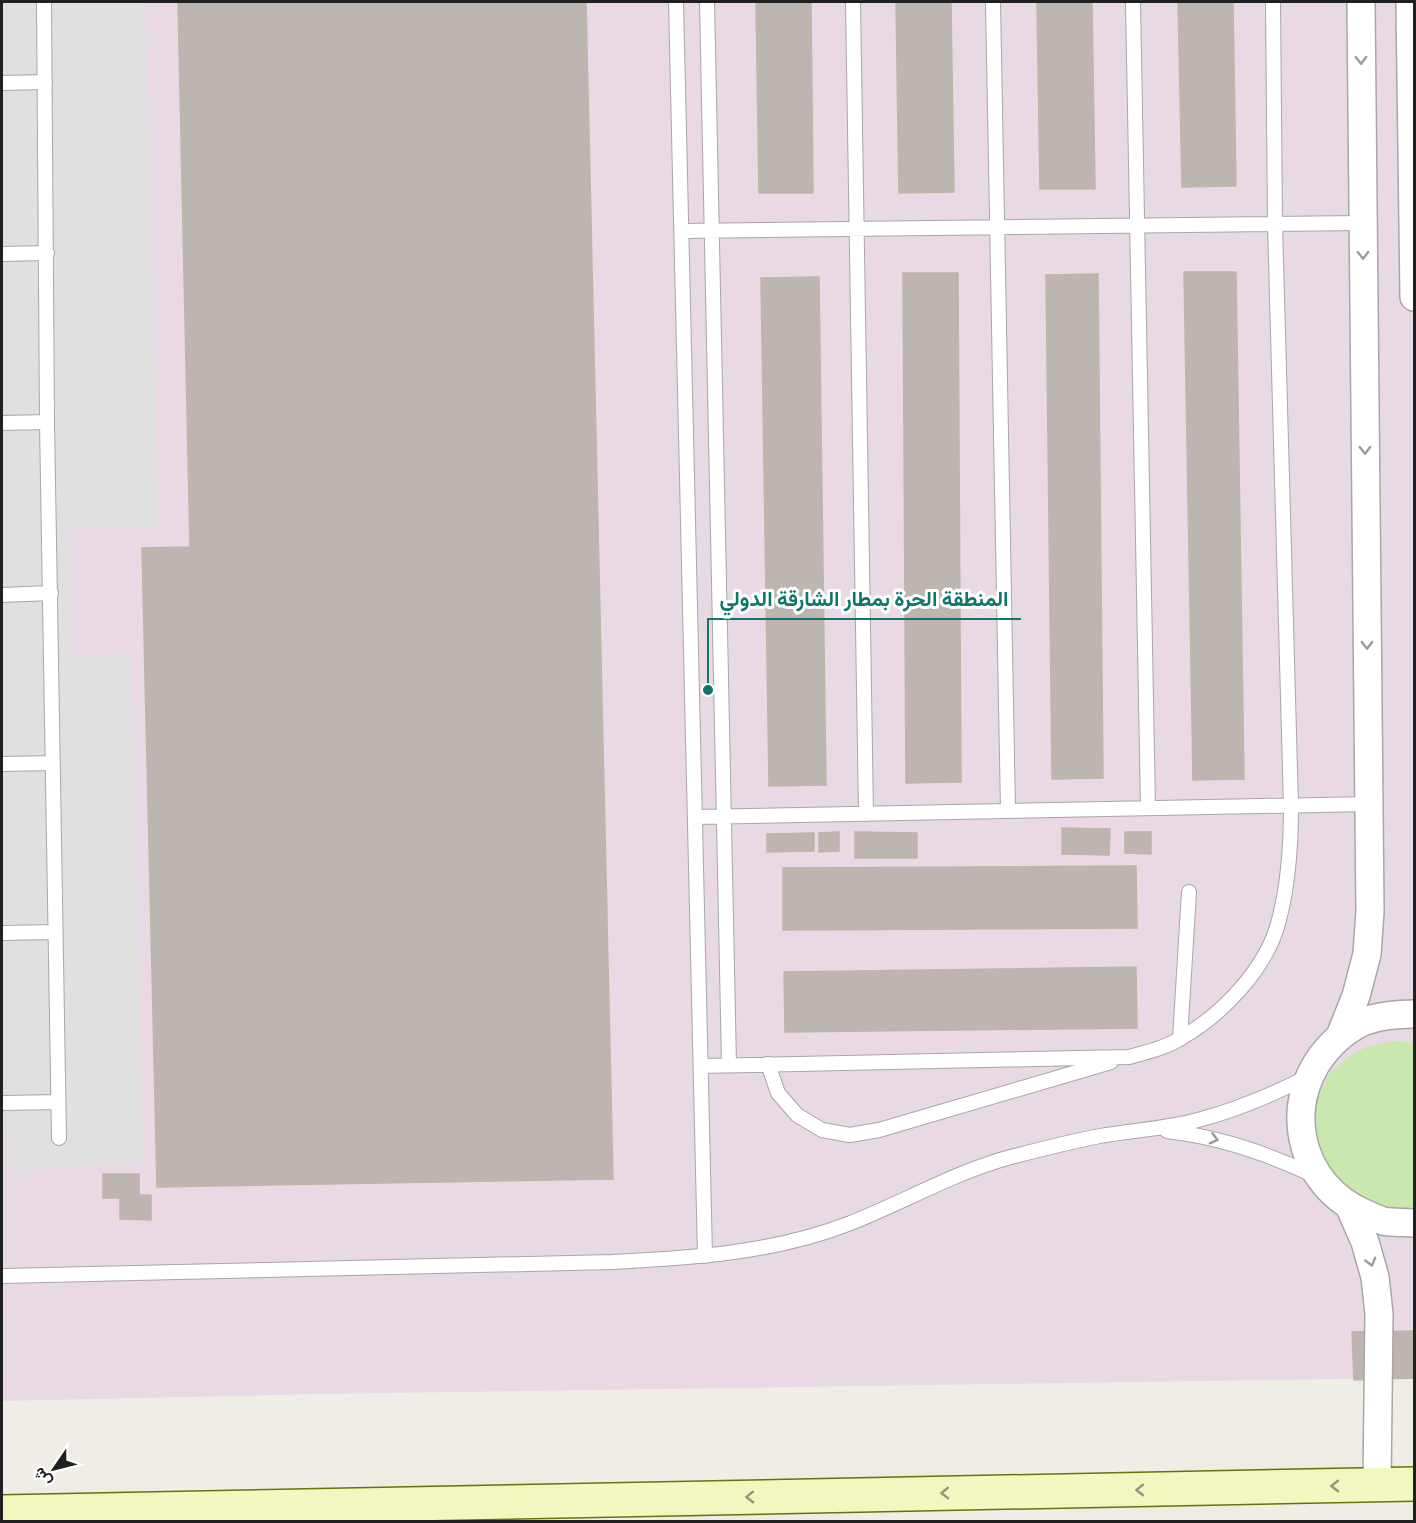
<svg xmlns="http://www.w3.org/2000/svg" width="1416" height="1523" font-family="Poppins,Vazirmatn,sans-serif">
	<rect width="100%" height="100%" fill="#f0ede7"/>
	<path fill="#e9d9e5" d="M2,2H1414V1378L319,1394L2,1401Z"/>
	<path fill="#c8e8af" d="M1391,1041L1414,1043V1214H1384L1328,1179L1317,1158L1313,1113L1320,1091L1331,1072L1348,1057L1368,1046Z"/>
	<path fill="#e0e0e0" d="M2,2H146L158,527L70,529L72,655L131,653L143,1161L7,1172L2,941Z"/>
	<path fill="#bdb6b0" stroke="#c1b5aa" stroke-width="1.5" d="M178,2H586L613,1179L157,1187L142,548L190,547Z
		M756,2H811L813,193H759Z
		M896,2H951L954,192L899,193Z
		M1037,2H1092L1095,189H1040Z
		M1178,2H1233L1236,186L1182,187Z
		M1184,272H1236L1244,779L1193,780Z
		M903,273H958L961,782L906,783Z
		M1098,274L1103,778L1052,779L1046,275Z
		M819,277L826,785L769,786L761,278Z
		M1062,828L1110,829L1109,855L1062,854Z
		M839,832V851L819,852V833Z
		M855,832L917,833V858H855Z
		M1125,832H1151V854L1125,853Z
		M814,833V851L767,852V834Z
		M1136,866L1137,928L783,930V868Z
		M1136,967L1137,1028L785,1032L784,972Z
		M103,1174H139V1195H151V1220L120,1219V1198H103Z
		M1414,1331V1378L1354,1380L1352,1332Z"/>
	<g fill="none" stroke-linecap="round" stroke-linejoin="round">
		<defs>
			<path id="lane" d="M44,2L47,422L59,1138
				M676,2L705,1256
				M707,2L729,1065
				M853,2L866,814
				M993,2L1008,811
				M1133,2L1148,808
				M2,83L45,82
				M682,231L1363,223
				M2,254L47,253
				M2,423L47,422
				M2,595L51,593
				M2,764L53,763
				M695,817L1369,804
				M2,933L55,932
				M1180,1039L1189,892
				M768,1064L778,1093L797,1115L822,1130L850,1135L879,1130L1111,1062
				M701,1066L1129,1057C1147,1052 1165,1048 1181,1038C1223,1014 1267,968 1279,920C1289,882 1291,844 1291,806L1275,224L1273,2
				M2,1103L58,1102
				M1167,1131C1220,1137 1267,1153 1315,1176
				M2,1276L612,1262C691,1258 773,1253 848,1224C902,1203 951,1174 1007,1158C1038,1150 1068,1142 1100,1136C1133,1130 1166,1129 1198,1120C1236,1110 1272,1095 1307,1077"/>
			<path id="street" d="M1410,2L1414,297
				M1414,1014C1397,1014 1382,1015 1365,1021C1353,1026 1341,1035 1332,1044C1279,1098 1296,1185 1366,1214C1371,1216 1377,1219 1383,1221C1393,1223 1404,1222 1414,1223
				M1340,1036L1356,996L1367,954L1370,911L1361,2
				M1350,1208L1365,1242L1375,1277L1379,1314L1377,1485"/>
			<path id="secondary" d="M2,1512L1414,1484"/>
		</defs>
		<use href="#lane" stroke="#a7a7a7" stroke-width="16"/>
		<use href="#street" stroke="#a7a7a7" stroke-width="30"/>
		<use href="#secondary" stroke="#63740a" stroke-width="36"/>
		<use href="#lane" stroke="#fff" stroke-width="14"/>
		<use href="#street" stroke="#fff" stroke-width="27"/>
		<use href="#secondary" stroke="#f1f7be" stroke-width="33"/>
	</g>
	<defs><path id="oneway-chevron" d="M-2-3.5L2.5 0L-2 3.5" fill="none" stroke-width="1.6" stroke-linecap="round" stroke-linejoin="round" transform="scale(1.5)"/></defs>
	<g stroke="#9b9b9b">
		<use href="#oneway-chevron" transform="translate(1361 60) rotate(89)"/>
		<use href="#oneway-chevron" transform="translate(1363 255) rotate(89)"/>
		<use href="#oneway-chevron" transform="translate(1365 450) rotate(89)"/>
		<use href="#oneway-chevron" transform="translate(1367 645) rotate(89)"/>
		<use href="#oneway-chevron" transform="translate(1214 1139) rotate(14)"/>
		<use href="#oneway-chevron" transform="translate(1371 1262) rotate(74)"/>
	</g>
	<g stroke="#939677">
		<use href="#oneway-chevron" transform="translate(1335 1486) rotate(179)"/>
		<use href="#oneway-chevron" transform="translate(1140 1490) rotate(179)"/>
		<use href="#oneway-chevron" transform="translate(945 1493) rotate(179)"/>
		<use href="#oneway-chevron" transform="translate(750 1497) rotate(179)"/>
	</g>
	<path fill="none" stroke="#0f766e" stroke-width="2" d="M708 690L708 619H1021"/>
	<circle fill="#0f766e" stroke="#fff" stroke-width="2" cx="708" cy="690" r="6"/>
	<g font-size="21" text-anchor="middle" font-weight="bold" fill="#0f766e" stroke="#fff" stroke-width="6" stroke-linejoin="round" paint-order="stroke">
		<text x="864" y="606">المنطقة الحرة بمطار الشارقة الدولي</text>
	</g>
	<rect width="1416" height="1523" fill="none" stroke="#202020" stroke-width="6"/>
	<g transform="translate(54 1469) rotate(235)" stroke="#ffffff" stroke-width="4.5" paint-order="stroke">
	<path d="M0-4.5L10 22L0 15L-10 22Z" fill="#202020"/>
	<text y="-9" font-size="16" font-weight="bold" text-anchor="middle" fill="#202020">ش</text>
	</g>
</svg>
